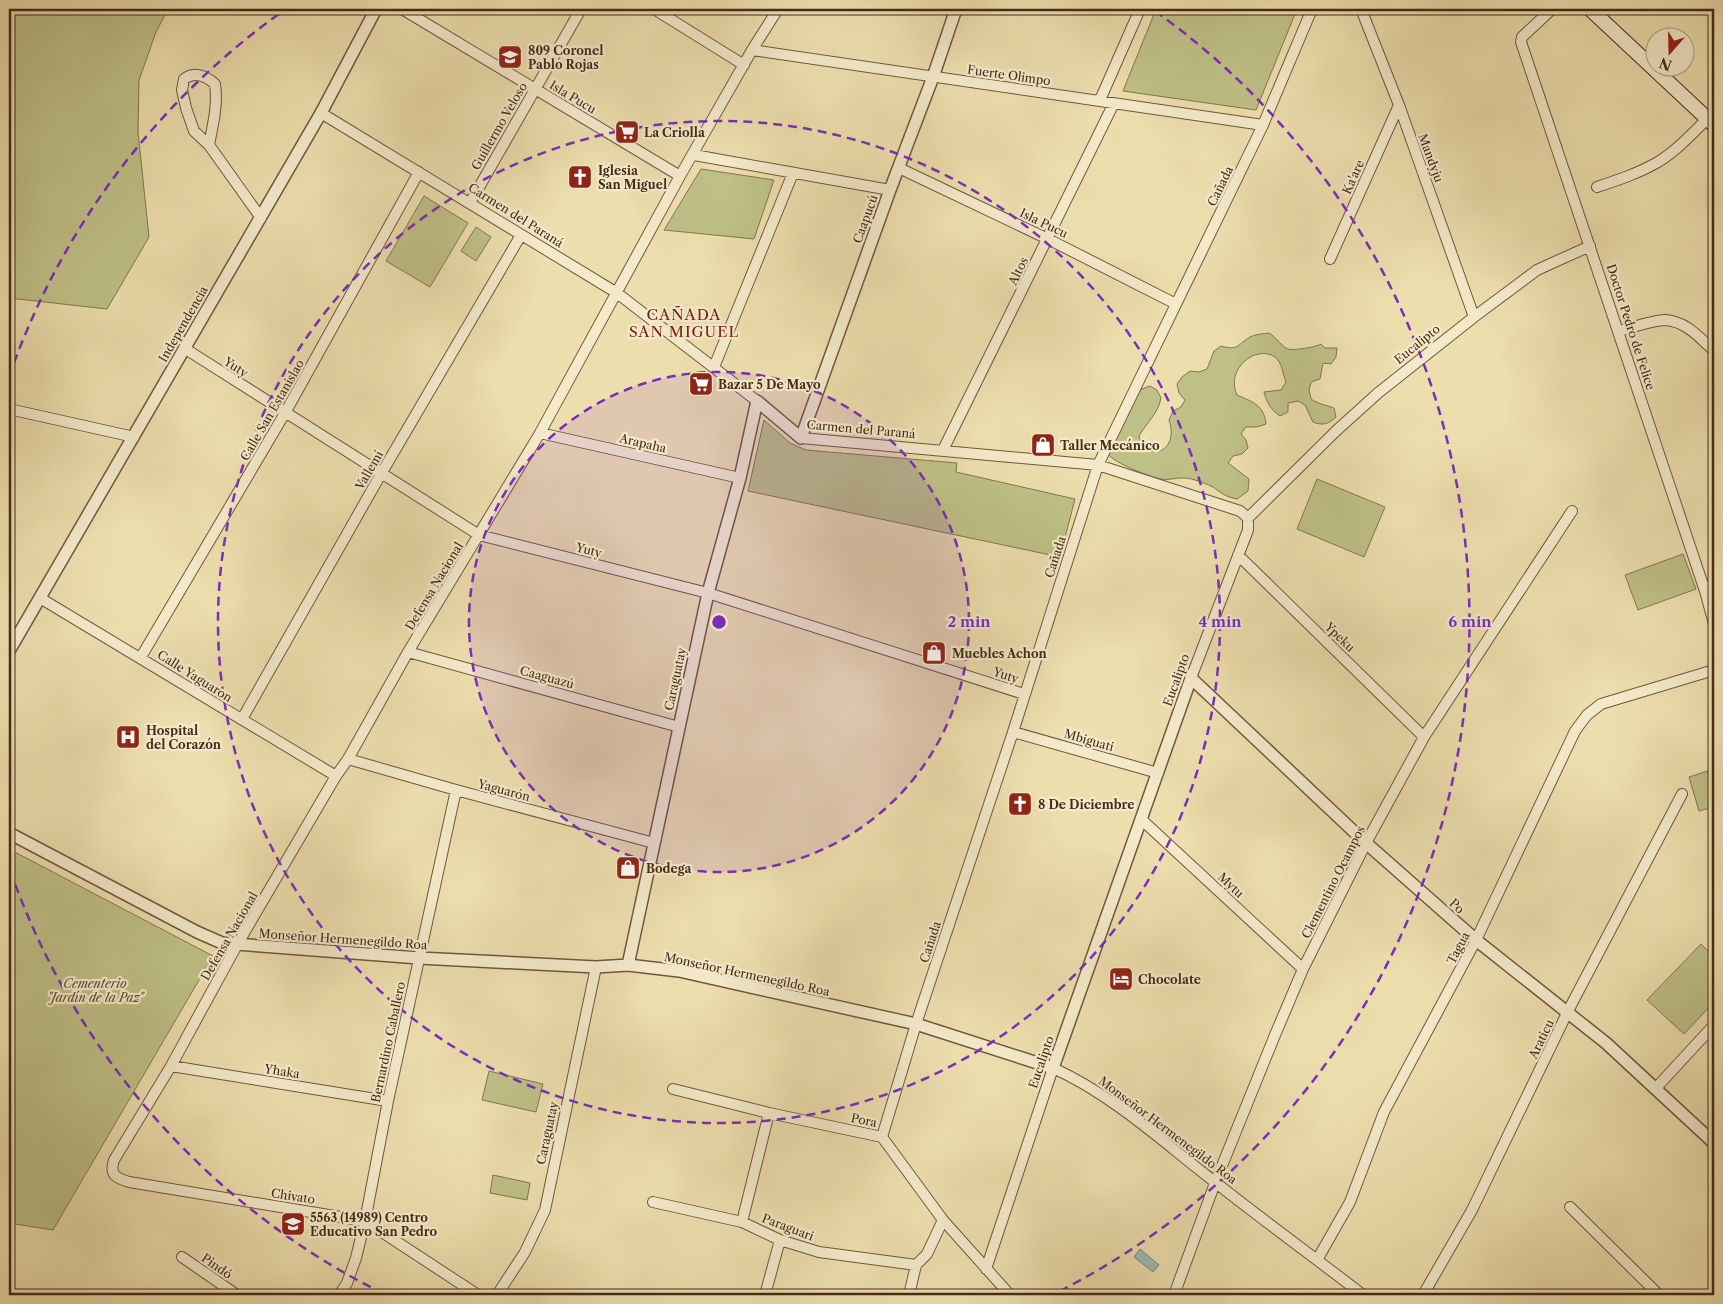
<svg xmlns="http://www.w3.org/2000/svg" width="1723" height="1304" font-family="'Libre Caslon Text',serif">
	<rect width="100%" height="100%" fill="#eddead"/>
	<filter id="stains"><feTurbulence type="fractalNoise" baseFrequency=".004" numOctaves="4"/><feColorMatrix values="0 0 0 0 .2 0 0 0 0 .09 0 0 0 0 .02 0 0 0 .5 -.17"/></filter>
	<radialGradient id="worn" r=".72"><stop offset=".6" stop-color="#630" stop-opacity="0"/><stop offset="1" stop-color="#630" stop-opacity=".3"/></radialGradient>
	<path fill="#bec086" stroke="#82754f" d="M9,9H168L156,32L139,80L138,132L149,237L107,309L9,298Z
		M1156,9H1297L1256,110L1123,91Z
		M701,169L774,180L754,239L664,230Z
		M424,196L468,223L430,287L386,261Z
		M476,227L491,237L476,261L461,251Z
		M1269,333C1276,337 1282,347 1288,349C1293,351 1316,347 1321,344L1325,348H1337L1336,357L1331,364L1323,363L1320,379L1311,382L1309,390L1311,399C1318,404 1326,405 1334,408L1336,417C1328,424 1323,426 1313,422L1305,405L1298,401L1288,403V412L1280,416C1270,409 1267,403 1264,392L1281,390L1286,382C1283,375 1282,362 1275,357C1256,344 1225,369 1237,395C1253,402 1264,405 1266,424L1257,427H1246L1241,434L1246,440L1248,448L1242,454L1233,456L1228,463L1249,479L1248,491L1237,499C1226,497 1221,493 1213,487C1207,484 1201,482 1195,480C1181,475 1172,481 1160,479C1148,476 1114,463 1108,454L1134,396L1142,389L1150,386L1157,390L1161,398C1158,414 1147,422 1139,436C1146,463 1180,453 1169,420L1173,411L1181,407L1185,400L1179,393L1177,384L1182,377L1190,371L1199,372L1207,369L1214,351L1221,346C1238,351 1237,345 1250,337C1255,334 1263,334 1269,333Z
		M764,420L790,443L806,450L957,463L956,472L1075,499L1060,557L748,491Z
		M1317,479L1385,507L1364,557L1297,529Z
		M1683,554L1696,589L1638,610L1625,575Z
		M1714,769V807L1699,811L1689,777Z
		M9,849L213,956L53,1230L9,1223Z
		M1701,944L1714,957V1002L1684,1034L1647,1000Z
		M489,1071L543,1084L536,1112L482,1100Z
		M493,1175L530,1183L527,1200L490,1193Z"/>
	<path fill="#9fb9b6" stroke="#7c8077" d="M1140,1249L1159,1265L1153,1272L1134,1257Z"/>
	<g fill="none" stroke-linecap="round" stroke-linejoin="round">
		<defs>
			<path id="minor" d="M402,9L680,176
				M654,9L744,65
				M1361,9L1399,105L1474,317
				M1552,9L1522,37L1521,42L1705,591L1714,624
				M752,50L1263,125
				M1100,100L1140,9
				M321,113L617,293L757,401
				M209,145C213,124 218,105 215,84C206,76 195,71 184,79L182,90L186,108L194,131L209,145L261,218
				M694,155L890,190
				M899,168L1048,239L1176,304
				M1597,187C1618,180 1639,173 1658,162C1676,151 1692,134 1707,119
				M470,203L581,9
				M1330,259L1399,105
				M1619,331C1631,328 1654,320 1665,320C1686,321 1700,338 1714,351
				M184,348L479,535L708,593L1024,694
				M714,367L793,173
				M9,409L134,437
				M540,433L740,478
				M801,438L1098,465L1240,511L1248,518
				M943,450L1114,103
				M1238,555L1424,737
				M1705,591L1714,582
				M40,598L336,776
				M408,652L679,727
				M141,657L285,413L419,172
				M1191,678L1248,530V518L1336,431L1378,393L1474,317L1537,270L1590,246
				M242,719L381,474L521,235
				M1013,732L1158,773
				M348,759L456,790L654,843
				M1142,820L1303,969
				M171,1066L388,1101
				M1656,1088L1714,1025
				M673,1089L769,1113L882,1137L943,1220L1010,1295
				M882,1137L916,1024L1013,732L1098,465L1263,125L1312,9
				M653,1202L742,1222L780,1240L819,1252L916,1265
				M1570,1207L1659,1295
				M742,1222L769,1113
				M182,1257L237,1295
				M1317,1260L1350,1202L1384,1112L1476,940L1575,731L1587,715L1601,704L1714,670
				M986,1269L1053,1068C1113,1095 1163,1142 1215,1182C1264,1221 1314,1257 1363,1295
				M339,1295L347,1283L356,1258L365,1221L388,1101L456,790
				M478,1295L365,1221L129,1182C116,1178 109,1175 114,1160L171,1066L237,945L336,776L348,759L408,652L540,433L680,176L752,50L778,9
				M497,1295L525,1252L545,1210L596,967
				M765,1295L780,1240
				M909,1295L916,1265L927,1254L943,1220
				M1174,1295L1215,1183L1275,1035L1303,969L1366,843L1424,737L1572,511
				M1423,1295L1472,1210L1568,1011L1682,794"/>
			<path id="tertiary" d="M9,651L321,113L376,9
				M9,833L197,932L222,943L419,958L596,967L628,965L679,971L916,1024L1053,1068L1191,678L1366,843L1476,940L1606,1043L1714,1143
				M628,965L708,593L740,478L757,401L801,438L890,190L933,77L956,9"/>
			<path id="secondary" d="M1590,9L1714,125"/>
		</defs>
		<use href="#minor" stroke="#70573d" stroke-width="12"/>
		<use href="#tertiary" stroke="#70573d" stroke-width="14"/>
		<use href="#secondary" stroke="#472a18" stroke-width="16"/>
		<use href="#minor" stroke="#f3eaca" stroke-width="10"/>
		<use href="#tertiary" stroke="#f3eaca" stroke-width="11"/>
		<use href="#secondary" stroke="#f3eaca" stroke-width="14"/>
	</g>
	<circle cx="719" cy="622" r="250" fill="#7b2cbf" fill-opacity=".12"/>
	<g fill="none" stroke="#7b2cbf" stroke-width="2.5" stroke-dasharray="9 6">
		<circle cx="719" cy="622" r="250"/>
		<circle cx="719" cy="622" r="501"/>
		<path d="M384 1294A751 751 0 0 1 9 867M9 377A751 751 0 0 1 283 11M1155 11A751 751 0 0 1 1054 1294"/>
	</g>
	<defs>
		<symbol id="school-square" viewBox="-11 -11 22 22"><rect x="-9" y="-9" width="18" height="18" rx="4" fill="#8f2418" stroke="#f3eaca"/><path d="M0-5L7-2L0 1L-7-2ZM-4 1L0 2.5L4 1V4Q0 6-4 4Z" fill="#fff"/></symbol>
		<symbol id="supermarket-square" viewBox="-11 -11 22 22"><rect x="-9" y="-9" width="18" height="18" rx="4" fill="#8f2418" stroke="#f3eaca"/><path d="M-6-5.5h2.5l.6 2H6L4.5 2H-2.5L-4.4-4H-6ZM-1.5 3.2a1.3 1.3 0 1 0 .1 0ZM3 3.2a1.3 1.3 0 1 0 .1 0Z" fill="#fff"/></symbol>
		<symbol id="church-square" viewBox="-11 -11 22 22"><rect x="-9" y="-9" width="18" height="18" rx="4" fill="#8f2418" stroke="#f3eaca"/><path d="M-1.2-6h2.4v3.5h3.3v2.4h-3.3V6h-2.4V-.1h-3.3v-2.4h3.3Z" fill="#fff"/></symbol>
		<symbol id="shop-square" viewBox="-11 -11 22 22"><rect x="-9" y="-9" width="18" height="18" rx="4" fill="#8f2418" stroke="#f3eaca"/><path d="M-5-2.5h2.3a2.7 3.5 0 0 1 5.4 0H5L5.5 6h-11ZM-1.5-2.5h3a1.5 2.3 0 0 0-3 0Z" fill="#fff"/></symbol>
		<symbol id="hospital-square" viewBox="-11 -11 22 22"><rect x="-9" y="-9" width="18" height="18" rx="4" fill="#8f2418" stroke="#f3eaca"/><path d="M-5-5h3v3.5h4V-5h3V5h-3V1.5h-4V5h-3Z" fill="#fff"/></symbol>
		<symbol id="hotel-square" viewBox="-11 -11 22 22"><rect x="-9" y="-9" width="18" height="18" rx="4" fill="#8f2418" stroke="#f3eaca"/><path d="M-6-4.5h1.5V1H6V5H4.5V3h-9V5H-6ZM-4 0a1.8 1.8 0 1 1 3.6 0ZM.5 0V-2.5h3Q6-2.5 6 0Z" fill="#fff"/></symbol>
	</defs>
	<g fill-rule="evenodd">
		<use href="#school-square" x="496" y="43" width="28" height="28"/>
		<use href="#supermarket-square" x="613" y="118" width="28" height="28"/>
		<use href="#church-square" x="566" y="163" width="28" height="28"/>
		<use href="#supermarket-square" x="687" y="370" width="28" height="28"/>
		<use href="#shop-square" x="1029" y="431" width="28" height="28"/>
		<use href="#shop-square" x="920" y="639" width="28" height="28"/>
		<use href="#hospital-square" x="114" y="723" width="28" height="28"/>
		<use href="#church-square" x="1006" y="790" width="28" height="28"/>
		<use href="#shop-square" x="614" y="854" width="28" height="28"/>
		<use href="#hotel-square" x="1107" y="965" width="28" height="28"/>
		<use href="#school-square" x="279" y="1210" width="28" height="28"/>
	</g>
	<g text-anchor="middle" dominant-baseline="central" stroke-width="4.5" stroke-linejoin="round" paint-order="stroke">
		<g font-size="12" font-weight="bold" fill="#472a18" stroke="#f3eaca" text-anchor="start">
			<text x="528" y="50">809 Coronel<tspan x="528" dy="14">Pablo Rojas</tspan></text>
			<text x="644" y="132">La Criolla</text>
			<text x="598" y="170">Iglesia<tspan x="598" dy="14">San Miguel</tspan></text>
			<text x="718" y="384">Bazar 5 De Mayo</text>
			<text x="1060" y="445">Taller Mecánico</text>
			<text x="952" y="653">Muebles Achon</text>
			<text x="146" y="730">Hospital<tspan x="146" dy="14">del Corazón</tspan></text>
			<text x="1038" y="804">8 De Diciembre</text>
			<text x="646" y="868">Bodega</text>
			<text x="1138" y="979">Chocolate</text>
			<text x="310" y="1217">5563 (14989) Centro<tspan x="310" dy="14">Educativo San Pedro</tspan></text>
		</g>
		<g font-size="12" fill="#472a18" stroke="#f3eaca">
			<text transform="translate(1009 75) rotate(8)">Fuerte Olimpo</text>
			<text transform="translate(573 97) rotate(31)">Isla Pucu</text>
			<text transform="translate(499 126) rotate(-60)">Guillermo Veloso</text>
			<text transform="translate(1431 158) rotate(70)">Mandyju</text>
			<text transform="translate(1353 177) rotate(-66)">Ka'are</text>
			<text transform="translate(1220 186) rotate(-64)">Cañada</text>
			<text transform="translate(516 215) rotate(32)">Carmen del Paraná</text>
			<text transform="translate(865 219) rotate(-70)">Caapucú</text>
			<text transform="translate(1044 223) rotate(26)">Isla Pucu</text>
			<text transform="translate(1018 271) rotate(-64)">Altos</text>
			<text transform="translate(183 324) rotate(-60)">Independencia</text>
			<text transform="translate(1631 327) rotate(72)">Doctor Pedro de Felice</text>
			<text transform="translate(1417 344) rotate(-39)">Eucalipto</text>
			<text transform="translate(236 367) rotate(33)">Yuty</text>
			<text transform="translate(272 410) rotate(-60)">Calle San Estanislao</text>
			<text transform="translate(861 429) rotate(5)">Carmen del Paraná</text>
			<text transform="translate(643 443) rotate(13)">Arapaha</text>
			<text transform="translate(369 470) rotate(-60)">Vallemí</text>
			<text transform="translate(589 550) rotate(14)">Yuty</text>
			<text transform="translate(1055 557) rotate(-72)">Cañada</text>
			<text transform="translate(434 586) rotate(-59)">Defensa Nacional</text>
			<text transform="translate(1340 637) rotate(44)">Ypeku</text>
			<text transform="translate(1006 675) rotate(18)">Yuty</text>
			<text transform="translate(195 676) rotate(32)">Calle Yaguaron</text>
			<text transform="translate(547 677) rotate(15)">Caaguazú</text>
			<text transform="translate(675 679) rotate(-78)">Caraguatay</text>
			<text transform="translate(1176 680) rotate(-70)">Eucalipto</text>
			<text transform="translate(1089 740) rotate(16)">Mbiguati</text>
			<text transform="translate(504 790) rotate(15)">Yaguarón</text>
			<text transform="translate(1333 882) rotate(-63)">Clementino Ocampos</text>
			<text transform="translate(1231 885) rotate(43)">Mytu</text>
			<text transform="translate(1457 906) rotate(42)">Po</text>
			<text transform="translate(229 936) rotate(-60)">Defensa Nacional</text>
			<text transform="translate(343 939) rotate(4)">Monseñor Hermenegildo Roa</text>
			<text transform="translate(930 942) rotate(-72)">Cañada</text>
			<text transform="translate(1458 948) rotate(-62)">Tagua</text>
			<text transform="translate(747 974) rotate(12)">Monseñor Hermenegildo Roa</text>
			<text transform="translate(1541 1039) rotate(-64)">Araticu</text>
			<text transform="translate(388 1042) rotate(-78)">Bernardino Caballero</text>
			<text transform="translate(1041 1062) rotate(-71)">Eucalipto</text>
			<text transform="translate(282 1071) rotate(9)">Yhaka</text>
			<text transform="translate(864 1120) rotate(12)">Pora</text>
			<text transform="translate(1168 1130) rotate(37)">Monseñor Hermenegildo Roa</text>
			<text transform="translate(547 1133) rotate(-78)">Caraguatay</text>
			<text transform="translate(293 1196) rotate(9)">Chivato</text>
			<text transform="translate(788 1227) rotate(21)">Paraguari</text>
			<text transform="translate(217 1266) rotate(35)">Pindó</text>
		</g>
		<g font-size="12" font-style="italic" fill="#5f482e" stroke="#f3eaca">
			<text x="95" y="983">Cementerio<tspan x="95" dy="14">"Jardín de la Paz"</tspan></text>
		</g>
		<g font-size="15" letter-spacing="1" fill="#7a1f14" stroke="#f3eaca">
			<text x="684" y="314">CAÑADA<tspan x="684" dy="17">SAN MIGUEL</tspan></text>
		</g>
	</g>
	<circle cx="719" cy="622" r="8" fill="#7b2cbf" stroke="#f3eaca" stroke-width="2.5"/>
	<g font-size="15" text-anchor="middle" font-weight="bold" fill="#7b2cbf" stroke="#f3eaca" stroke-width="4.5" stroke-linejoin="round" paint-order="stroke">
		<text x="969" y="627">2 min</text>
		<text x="1220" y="627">4 min</text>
		<text x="1470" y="627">6 min</text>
	</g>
	<rect width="1723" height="1304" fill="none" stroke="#eddead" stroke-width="30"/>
	<rect x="10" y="10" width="1703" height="1284" fill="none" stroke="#472a18" stroke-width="2.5"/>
	<rect x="15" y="15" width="1693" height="1274" fill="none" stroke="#472a18"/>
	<g transform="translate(1670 52) rotate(200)"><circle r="24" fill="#f3eaca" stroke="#ae9d83"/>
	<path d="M0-4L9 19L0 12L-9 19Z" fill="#8f2418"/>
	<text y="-8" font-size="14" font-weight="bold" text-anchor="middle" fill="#472a18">N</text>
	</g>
	<rect width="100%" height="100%" filter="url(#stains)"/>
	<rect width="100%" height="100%" fill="url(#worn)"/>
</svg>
